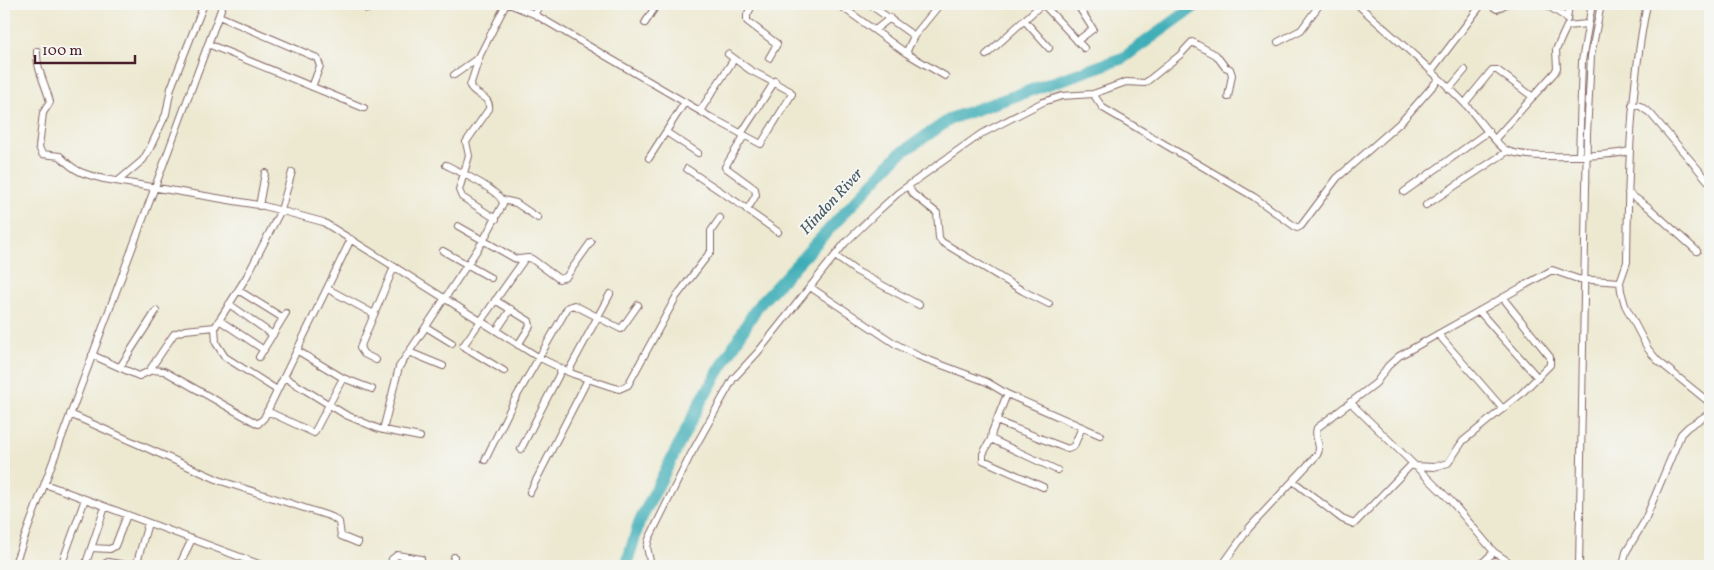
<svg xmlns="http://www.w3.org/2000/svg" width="1714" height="570" font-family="Vollkorn,serif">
	<rect width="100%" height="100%" fill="#f6f6f2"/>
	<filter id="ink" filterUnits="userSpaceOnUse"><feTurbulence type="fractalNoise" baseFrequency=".02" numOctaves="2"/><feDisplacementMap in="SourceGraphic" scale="10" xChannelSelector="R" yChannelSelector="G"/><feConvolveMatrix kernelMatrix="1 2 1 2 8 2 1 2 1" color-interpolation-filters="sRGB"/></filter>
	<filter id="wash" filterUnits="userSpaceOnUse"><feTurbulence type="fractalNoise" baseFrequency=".0096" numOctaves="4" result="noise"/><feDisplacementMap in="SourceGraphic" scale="20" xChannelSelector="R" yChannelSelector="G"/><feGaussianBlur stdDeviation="1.12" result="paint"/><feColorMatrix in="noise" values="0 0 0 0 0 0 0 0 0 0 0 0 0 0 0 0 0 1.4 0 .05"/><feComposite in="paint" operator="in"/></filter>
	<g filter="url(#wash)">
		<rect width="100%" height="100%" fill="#ede9d1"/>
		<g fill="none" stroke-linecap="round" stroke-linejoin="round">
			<path stroke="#3cadb7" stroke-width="12" d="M626,566L639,523L701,401L757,307L898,155L952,118L1123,58L1198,4"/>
		</g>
	</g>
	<g filter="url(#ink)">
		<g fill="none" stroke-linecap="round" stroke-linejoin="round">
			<defs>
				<path id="minor" d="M509,4L534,14L710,117L761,144L792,94L790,91L750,70L728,54
					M753,4L747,15V21L777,44L769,58
					M838,4L906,53L945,76
					M869,4L914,36L906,53
					M1043,4L1084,48
					M1077,4L1093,29L1077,41
					M1357,4C1393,37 1432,69 1466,105C1476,115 1496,145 1506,150C1524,160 1609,156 1630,151
					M1489,4L1497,9L1506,4
					M1545,4L1567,18
					M1647,4C1630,89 1628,176 1627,262L1620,282L1621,291L1625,305L1648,349L1657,360L1710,403
					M367,9L369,4
					M876,9L881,4
					M534,14L541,4
					M219,16L317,58L320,66L312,87
					M1024,20L1049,48
					M1567,20L1569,4
					M645,23L657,4
					M875,30L890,18
					M914,36L940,4
					M1278,42L1301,30L1320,4
					M208,44L364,108
					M37,51C36,69 46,85 50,102L43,113L39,147L42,154L60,156C75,172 83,174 104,179L264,206L323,222L538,357L573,374L609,386L619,389L628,385L676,297L711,251V231L720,218
					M986,55L1042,4
					M1431,71L1482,4
					M454,75L478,58
					M1449,89L1465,70
					M1093,94L1103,108L1254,197L1297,228L1301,226L1337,178L1402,121L1438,80
					M1465,103L1492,70H1497L1533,97
					M1632,105L1640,106L1650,113L1709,182
					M700,111L734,59
					M666,132L698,153
					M741,134L775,81
					M744,136L725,167L755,189L756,195L747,210L778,232
					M1495,139L1555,72L1557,68L1556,50L1567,26L1587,24
					M1579,156L1582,61L1592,4
					M649,158L685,102
					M687,169L747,209
					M118,181L143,160L150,148L166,114L171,88L204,4
					M908,186L913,194L937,213L939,238L942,242L1023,291L1049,304
					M1404,192L1489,131
					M1628,193L1647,206L1697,251
					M503,200L516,203L538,218
					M1426,205L1508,151
					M259,206L265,173
					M496,219L462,197L459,190L469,156L466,142L489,109C491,96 475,96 470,86L480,55L506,4
					M458,226L514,258C521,261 526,256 532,259L559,279L566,277L591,242
					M443,251L491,278
					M835,256L856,271L919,305
					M810,287L894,343L918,356L987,382L1007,394L1100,435
					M328,289L374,314
					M238,290L283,318
					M495,300L529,321L530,326L518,345
					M229,304L273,335
					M1479,311L1538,378
					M219,320L264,350
					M426,327L452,343
					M497,330L511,309
					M1438,334L1503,409
					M298,351L343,378L372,389
					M409,352L443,366
					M92,355L139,376L152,370L164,371L258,424L264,418L351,239
					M259,357L286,313
					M376,360L364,354L360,348L394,267
					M120,367L156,311
					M149,371L174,334L185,330L215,327
					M504,371L463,346L524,260
					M568,372L610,294
					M284,377L346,415L379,429L420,437
					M277,390L225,357L216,343L215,327L247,276L281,210L292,172
					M1007,394L992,432L991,439L1057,470
					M1350,402L1451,501L1494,552L1515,566
					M267,411L314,433L343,378
					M70,414L221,481L332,517L339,522L341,536L358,543
					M996,421L1068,449L1074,446L1082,427
					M383,430L399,367L483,241L503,204C502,191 458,171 446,165
					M991,439L983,454V460L1043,487
					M521,449L562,369
					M485,460L514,401L568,307L574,305L621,329L638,305
					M1414,466L1434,467L1448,463L1463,441L1521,394L1550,365V357L1503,298
					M1293,481L1342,519L1354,524L1412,464
					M45,484L264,566
					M530,492L588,379
					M91,548L110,549L115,546L127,515
					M14,566L223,4
					M61,566L85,499
					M85,566L105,507
					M101,566L108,562L132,566
					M136,566L148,523
					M179,566L192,539
					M391,566L392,559L397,555L421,559
					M452,566L454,557
					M651,566L647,547L649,539L690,456L733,379L758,352L845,243L876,213L898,193L981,134L1043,102L1062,96L1093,94L1126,82L1145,83L1180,55L1192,42L1216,55L1225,67L1230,69L1232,75L1228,97
					M1225,566L1226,560L1249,528L1317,455C1323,445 1313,439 1317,428L1376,383L1388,366L1399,356L1552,270L1578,279L1620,282
					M1479,566L1494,552
					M1579,566L1587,134L1591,56L1601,4
					M1623,566L1626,552L1644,522L1681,434L1688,427L1710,413"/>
			</defs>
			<use href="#minor" stroke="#836665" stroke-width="8"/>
			<use href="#minor" stroke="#fff" stroke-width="6"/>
		</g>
	</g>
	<g text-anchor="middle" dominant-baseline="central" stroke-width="4" stroke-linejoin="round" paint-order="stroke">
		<g font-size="16" font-style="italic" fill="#445863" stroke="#f6f6f2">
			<text transform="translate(832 202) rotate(-47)">Hindon River</text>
		</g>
	</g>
	<rect width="1714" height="570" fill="none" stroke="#f6f6f2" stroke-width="20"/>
	<path d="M35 55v8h100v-8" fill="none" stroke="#4a1f2b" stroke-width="2.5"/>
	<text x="42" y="55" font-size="15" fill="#4a1f2b" stroke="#f6f6f2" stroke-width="4" paint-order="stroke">100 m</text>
</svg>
